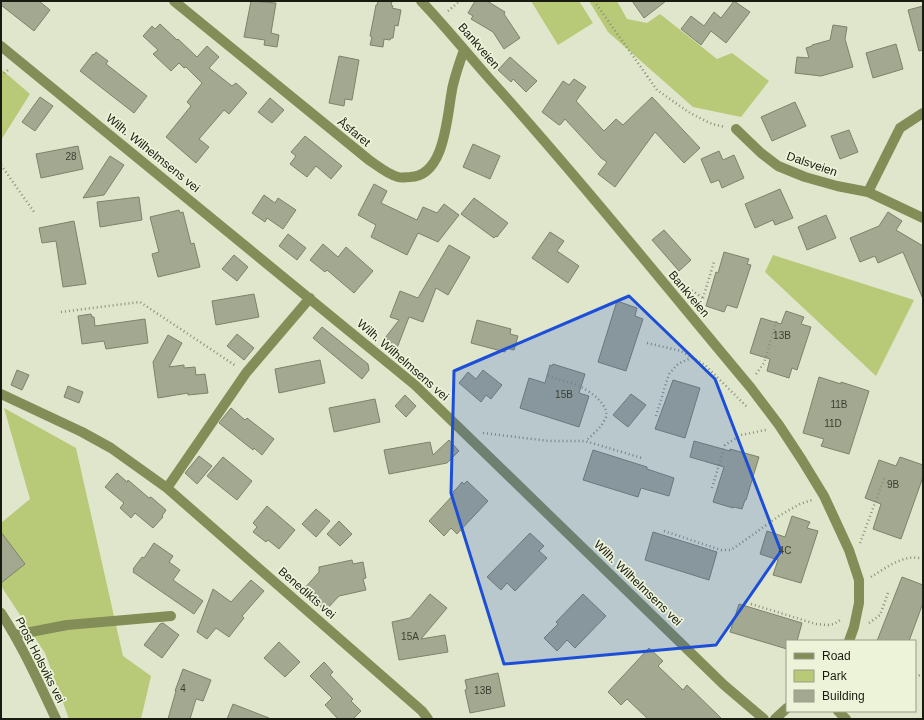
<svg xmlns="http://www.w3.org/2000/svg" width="924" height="720" font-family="Arial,sans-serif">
	<rect width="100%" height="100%" fill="#dfe6cb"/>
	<path fill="#b8c978" d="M531,1H579L593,23L558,45Z
		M589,1H617L627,19L647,23L660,14L717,59L732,53L769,81L741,117L693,107L608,32Z
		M1,69L30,94L1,140Z
		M773,255L914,300L876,376L765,272Z
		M4,408L76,448L123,656L151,676L141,719H69L45,653L1,586V523L30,499Z"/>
	<path fill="#a3a990" stroke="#7d826a" d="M1,1H39L50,10L34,31L1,5Z
		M251,1L276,3L271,33L279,35L277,47L264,45L265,40L244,37Z
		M378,1H392L391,5L393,6L392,8L401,10L398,26L395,25L393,38H391L390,40L384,39L383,47L370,45L372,37L370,36L373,21L376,5H377Z
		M475,1H487L505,12L504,14L520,38L504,49L493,32L471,19L473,16L468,13Z
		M632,1H666L644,18Z
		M734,1L750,12L726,43L711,31L701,45L681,29L691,16L704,26L714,12L721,18Z
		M923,6V50L919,51L908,10Z
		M160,24L177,40L178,39L197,57L207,46L219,57L209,68L232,86L236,83L247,93L229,114L224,110L199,139L209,147L196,163L166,137L191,106L187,102L202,83L186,67L184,68L179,63L171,71L153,54L158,50L143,36L152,26L155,29Z
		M833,25L847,27L845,39L853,67L821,76L795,73L797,57L809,58L806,48L812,46V45L830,40Z
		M896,44L903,69L873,78L866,53Z
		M96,52L108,61L106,64L147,96L134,113L80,71L93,54L94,55Z
		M339,56L359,60L352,100L345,99L344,106L329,103Z
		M510,57L537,81L526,92L513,79L511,82L498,70Z
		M574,79L586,87L576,101L604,131L616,119L623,125L652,97L700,148L684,163L655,132L615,187L598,174L607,162L601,158L565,119L561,124L559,125L542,112L563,81L569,85Z
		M40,97L53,106L35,131L22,122Z
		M270,98L284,110L272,123L258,112Z
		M795,102L806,126L772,141L761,117Z
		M849,130L858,152L840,159L831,136Z
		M305,136L342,166L331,179L316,166L307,177L290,164L296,156L291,152Z
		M473,144L500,156L490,179L463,167Z
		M78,146L83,169L41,178L36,154Z
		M719,151L723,160L734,155L744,178L722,188L719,180L711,183L701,159Z
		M110,156L124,165L104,195L83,198Z
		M374,184L387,191L381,203L417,220L423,207L437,213L444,204L459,215L438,242L418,233L407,255L371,237L376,225L358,215Z
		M780,189L793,218L775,225L773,220L755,228L745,204Z
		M264,195L275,203L278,198L296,210L283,229L267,218L265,222L252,213Z
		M139,197L142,220L100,227L97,202Z
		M474,198L508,223L497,237L496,236L494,238L461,214Z
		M179,210L180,213L183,212L191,244L194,243L200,267L158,277L152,254L159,252L150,217Z
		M888,212L902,221L896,230L923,246V299L903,252L878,263L875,256L860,262L850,238L879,226Z
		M826,215L836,238L807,250L798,227Z
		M74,221L86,284L63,287L56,241L42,243L39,228Z
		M664,230L691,260L679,271L652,240Z
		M550,232L564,241L557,251L579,266L568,283L532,258Z
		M288,234L306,248L297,260L279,246Z
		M323,244L338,257L346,247L373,271L354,293L327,270L325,272L310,260Z
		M449,245L470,257L448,295L436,288L423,322L409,317L397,348L385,338L399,320L390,317L400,291L418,298Z
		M724,252L749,259L747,264L751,265L737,308L727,305L724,312L706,306L716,272L718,273Z
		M234,255L248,267L237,281L222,269Z
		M254,294L259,317L216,325L212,301Z
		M617,301L637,308L635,316L643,319L626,371L598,362Z
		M786,311L804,317L801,324L811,327L797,370L792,368L789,378L767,371L770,359L750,353L761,318L781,324Z
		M91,314L92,317H94L95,326L145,319L148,343L106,349L104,341L82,344L78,316Z
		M477,320L511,329L510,334L518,336L514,350L506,348L505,352L471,343Z
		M322,327L368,364L369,370L362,379L313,338Z
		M237,334L254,348L244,360L227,346Z
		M168,335L182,343L169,367L184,365V368L195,367L196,375L205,374L208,393L188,395V393L158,398L153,362Z
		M320,360L325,383L279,393L275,369Z
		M553,364L585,374L579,393L589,396L579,427L520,408L529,378L545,383L550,365L552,366Z
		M17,370L29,375L22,390L11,385Z
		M483,370L502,385L491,399L486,395L481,402L459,383L468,372L476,379Z
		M819,377L841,384V382L869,391L849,454L821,446L824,439L803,433Z
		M673,380L700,388L685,438L655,429Z
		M68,386L83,392L79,403L64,397Z
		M631,394L646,405L628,427L613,415Z
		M405,395L416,406L406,417L395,406Z
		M375,399L380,422L334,432L329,408Z
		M231,408L245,420L247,418L274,439L262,455L254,448L253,450L219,423Z
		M449,440L459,451L447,463L389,474L384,450L430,442L433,455Z
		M694,441L730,451V449L759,457L746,500H745L742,509L734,507L733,508L713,502L724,467L690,457Z
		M593,450L647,467V469L674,478L669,496L641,488L638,497L583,480Z
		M199,456L212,466L197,484L185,473Z
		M223,457L252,481L237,500L207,476Z
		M900,457L923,465V477L901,539L873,529L881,504L865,498L879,460L896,466Z
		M117,473L127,482L128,480L149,498L151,497L166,510L162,516L163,517L153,528L135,513L131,518L120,508L124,503L105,487Z
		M467,481L488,501L457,534L451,528L444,536L429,521L454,494L453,492L457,488L462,482L464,484Z
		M267,506L295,530L279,549L268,540L266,542L253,532L257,527L253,523Z
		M316,509L330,521L316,537L302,524Z
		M792,516L810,522L807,528L818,531L801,583L773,575L778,560L760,554L767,531L785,537Z
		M339,521L352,534L340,546L327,534Z
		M1,532L25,564L1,583Z
		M653,532L717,552L709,580L645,560Z
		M530,533L544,546L539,551L547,558L515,591L507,583L501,590L487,577Z
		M154,543L173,556L169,562L180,570L173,580L203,601L194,614L133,572L134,570L133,569L142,557L144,558Z
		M352,560L353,564L363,562L366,578L363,579L366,590L339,596L325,611L303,590L319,572V567Z
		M902,577L923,585V603L909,641H877Z
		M251,580L264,591L242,616L244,618L229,637L216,628L207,639L197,632L213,589L231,602Z
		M430,594L447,608L421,639L445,635L448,652L399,660L392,622L410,618Z
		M583,594L606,616L575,648L567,640L557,651L544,638L558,624L556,622Z
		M739,604L802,623L797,641H787V649L730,632Z
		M163,623L179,635L162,658L144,645L160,624Z
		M279,642L300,662L285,677L264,658Z
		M649,648L663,661L658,666L683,690L687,685L722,719H648L627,699L621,705L608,692Z
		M324,662L333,672L330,675L353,699L351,701L361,711L353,719H338L325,705L332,698L310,676Z
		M183,669L211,680L203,701L196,699L190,719H168L176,691H175Z
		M498,673L505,706L470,713L465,690L467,689L465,680Z
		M233,704L269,718L268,719H227Z"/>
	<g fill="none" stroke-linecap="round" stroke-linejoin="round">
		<path stroke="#898e7b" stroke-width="2.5" stroke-dasharray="1 3" stroke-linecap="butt" d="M594,1L657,90L690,113L712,124L725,127
			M448,11L460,1
			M1,76L9,69
			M1,165L34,212
			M685,286L703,298
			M699,305L703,298L714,262
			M61,312L140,302L236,366
			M647,343L681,351L705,365L747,407
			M756,374L764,363L777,320
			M548,376C559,380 571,382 581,387C591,392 609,405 606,417C602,427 593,434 586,441
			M656,416L669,374L678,364L693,357
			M483,433L549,441H585L642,458
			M712,488L725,445L741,435L766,430
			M664,531L721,550H730L734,548L779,516L800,504L812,500
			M860,543L885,476
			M871,577C886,568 904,553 923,559
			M751,604L816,624L828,625L834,624L842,619
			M869,623L880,615L888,593
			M915,677L923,674"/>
		<path stroke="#828d57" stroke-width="10" d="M174,1L369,160C378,166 387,174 398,177C402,178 406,177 410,177C447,176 447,110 453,85C456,73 460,61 464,50
			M421,1C444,25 465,51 487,76C578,177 664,284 751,388L779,425L802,460L824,496L849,550L859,580V603L854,627L849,641
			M1,46L415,385L724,685L764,719
			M736,129L761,153L778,166L805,177L837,186L868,192L923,218
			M868,192L900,128L923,113
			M1,394L82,432L111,448L167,488L422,711L428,719
			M167,488L246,373L310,298
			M1,613C23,647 39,683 56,719
			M15,635L67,625L171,616
			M838,711L846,719
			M775,719L787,708"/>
	</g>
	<path fill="#1d4ed8" fill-opacity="0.2" stroke="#1d4ed8" stroke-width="3" stroke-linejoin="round" d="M629,296L715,379L781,551L716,645L504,664L451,493L454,371Z"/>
	<g text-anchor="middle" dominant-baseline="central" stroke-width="3.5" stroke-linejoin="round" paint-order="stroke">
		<g font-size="10" fill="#3c3e32">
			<text x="71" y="156">28</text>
			<text x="782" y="335">13B</text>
			<text x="564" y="394">15B</text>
			<text x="839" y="404">11B</text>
			<text x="833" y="423">11D</text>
			<text x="893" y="484">9B</text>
			<text x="785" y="550">4C</text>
			<text x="410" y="636">15A</text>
			<text x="183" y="688">4</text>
			<text x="483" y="690">13B</text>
		</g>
		<g font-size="12" fill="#191b12" stroke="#ecf3d8">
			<text transform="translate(479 46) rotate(49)">Bankveien</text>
			<text transform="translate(354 132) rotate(39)">Åsfaret</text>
			<text transform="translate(153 153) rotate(39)">Wilh. Wilhelmsens vei</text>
			<text transform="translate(812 164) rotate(19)">Dalsveien</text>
			<text transform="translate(689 294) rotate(50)">Bankveien</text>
			<text transform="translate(403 360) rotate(41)">Wilh. Wilhelmsens vei</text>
			<text transform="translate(638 583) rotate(44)">Wilh. Wilhelmsens vei</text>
			<text transform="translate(307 593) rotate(41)">Benedikts vei</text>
			<text transform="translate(40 660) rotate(63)">Prost Holsviks vei</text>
		</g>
	</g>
	<rect width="924" height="720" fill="none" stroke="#191b12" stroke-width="4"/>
	<rect x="786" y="640" width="130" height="72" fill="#ecf3d8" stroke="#989d89"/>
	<rect x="794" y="653" width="20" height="6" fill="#828d57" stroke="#989d89"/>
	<text x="822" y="660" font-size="12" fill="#191b12">Road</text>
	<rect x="794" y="670" width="20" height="12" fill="#b8c978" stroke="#989d89"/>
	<text x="822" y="680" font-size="12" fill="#191b12">Park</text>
	<rect x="794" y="690" width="20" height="12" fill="#a3a990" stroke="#989d89"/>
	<text x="822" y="700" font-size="12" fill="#191b12">Building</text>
</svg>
